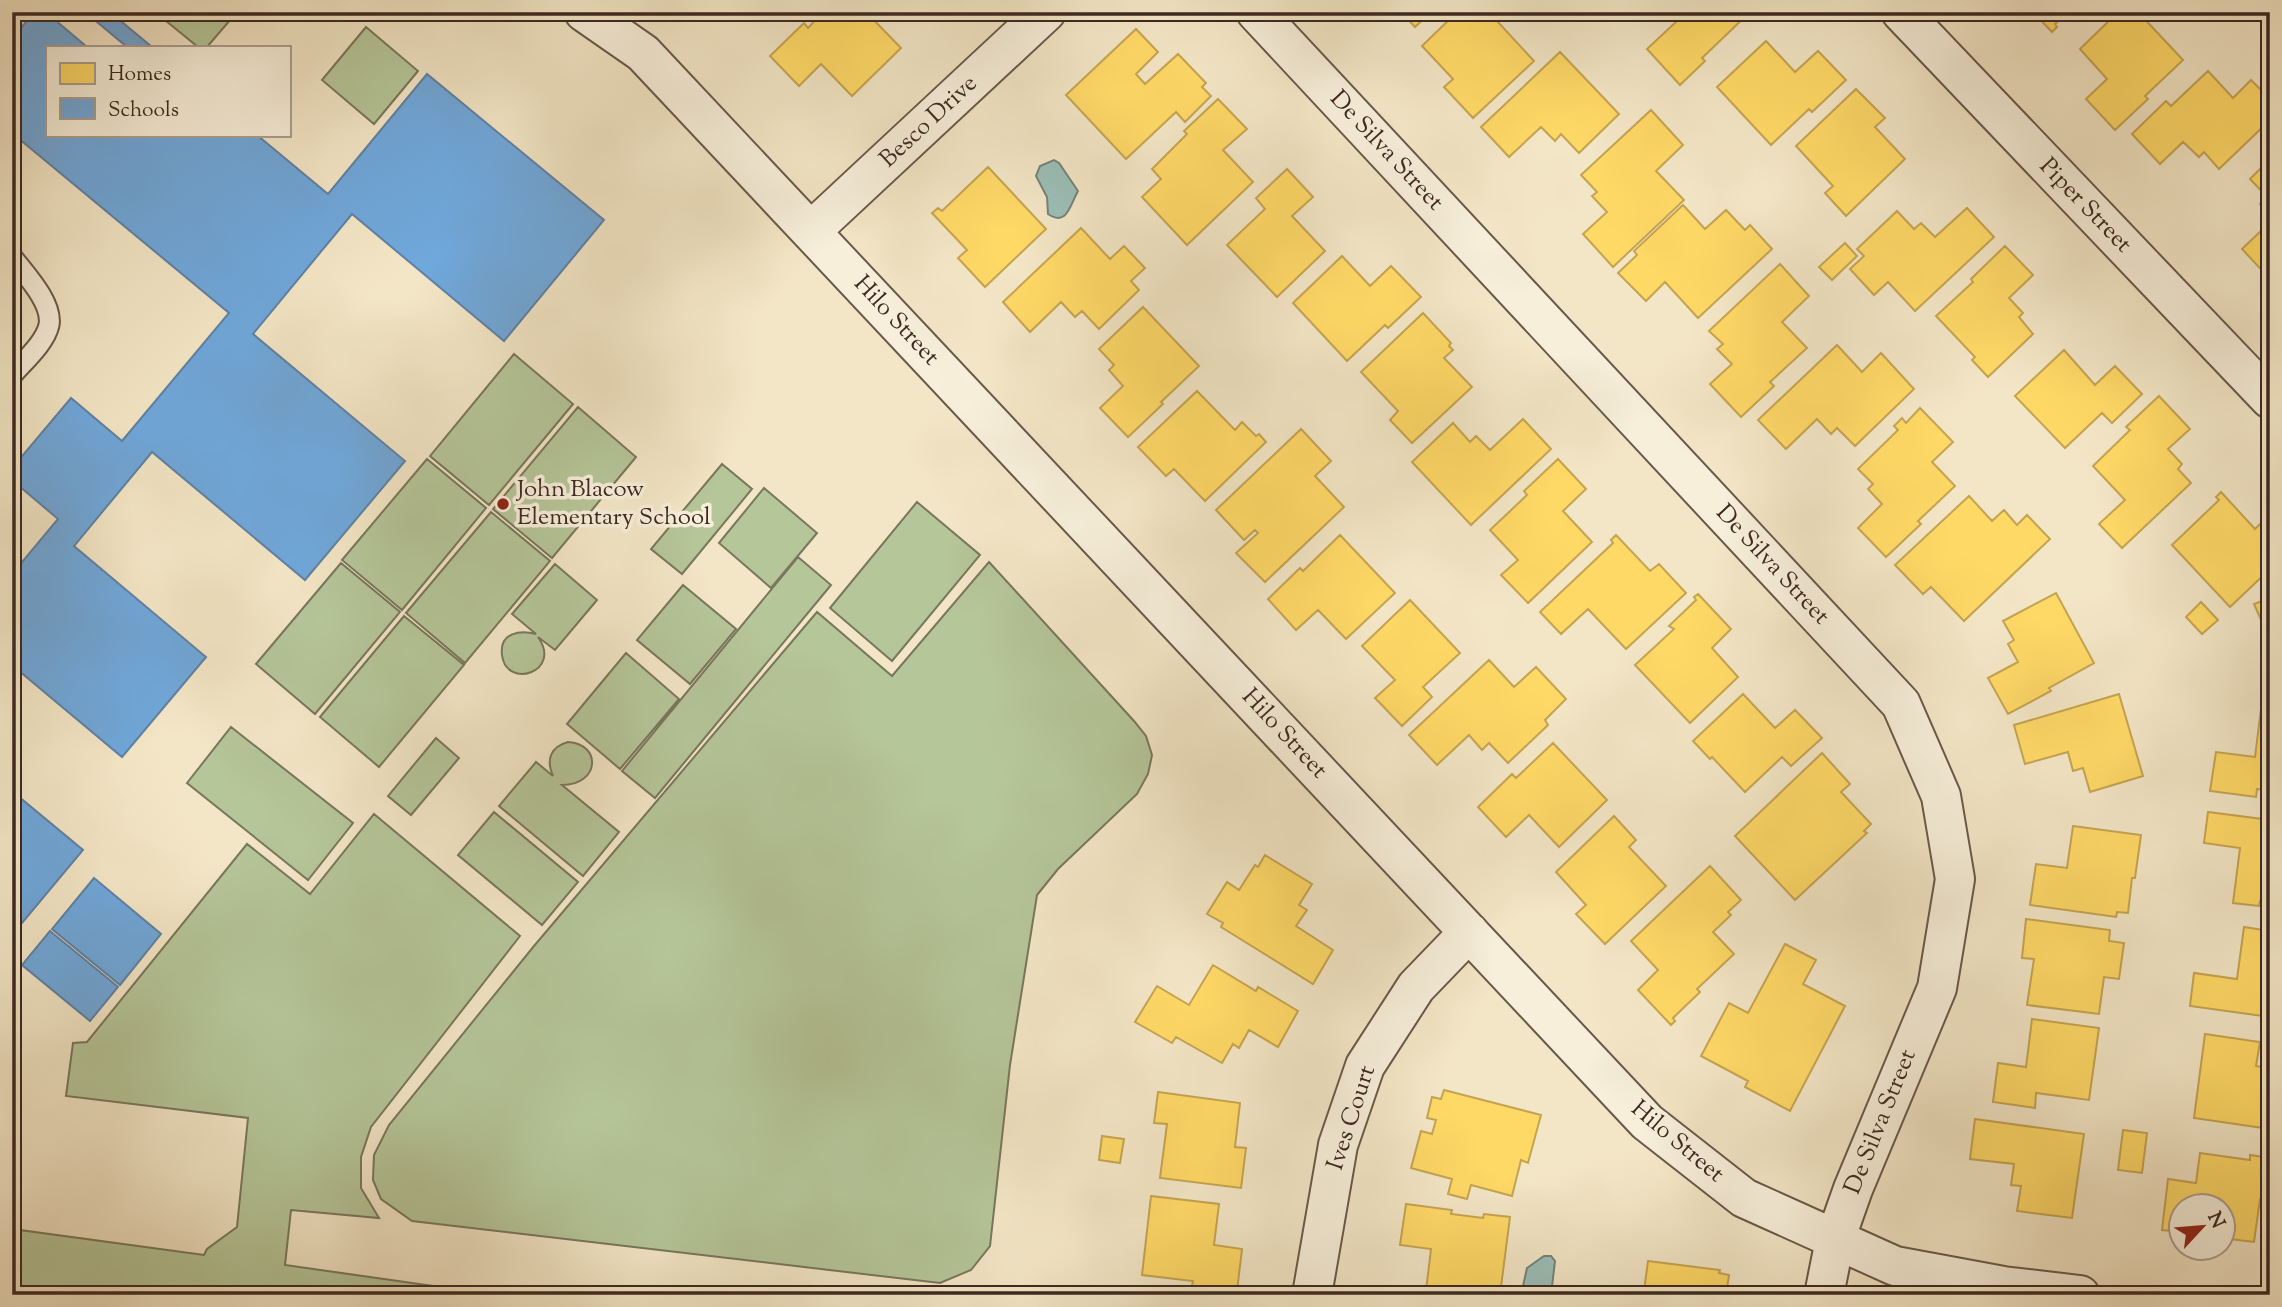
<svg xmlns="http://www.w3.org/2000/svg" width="2282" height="1307" font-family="'Sorts Mill Goudy',serif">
	<rect width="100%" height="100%" fill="#f3e6c6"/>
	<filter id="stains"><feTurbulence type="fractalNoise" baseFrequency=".00286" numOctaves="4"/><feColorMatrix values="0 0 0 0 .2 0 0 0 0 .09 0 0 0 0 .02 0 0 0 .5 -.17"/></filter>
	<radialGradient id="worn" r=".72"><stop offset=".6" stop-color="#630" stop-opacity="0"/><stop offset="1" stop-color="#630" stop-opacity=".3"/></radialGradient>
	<path fill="#b5c699" stroke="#79775d" stroke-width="2" d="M155,12H237L207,47H198Z
		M366,27L418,71L374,124L322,80Z
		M514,354L573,404L489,505L430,456Z
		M578,407L636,457L552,558L493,509Z
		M427,459L486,508L402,610L342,560Z
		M722,464L752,489L682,574L651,549Z
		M764,488L817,533L771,588L719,543Z
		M917,502L980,555L892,661L830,608Z
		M491,512L550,561L465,663L406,613Z
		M798,557L831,585L655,798L622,771Z
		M989,562L1134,721L1146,736L1152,755L1148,774L1137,794L1058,869L1037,895L1010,1065L990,1246L971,1270L940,1283L412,1221L381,1199L373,1180L374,1155L389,1125L534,946L817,612L892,676Z
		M341,563L400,612L315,714L256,664Z
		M555,564L597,600L555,650L538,637C563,672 506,690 502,655C499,632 521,630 536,634L512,614Z
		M683,585L736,629L690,684L637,640Z
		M404,616L464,665L379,767L320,717Z
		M626,653L679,699L620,769L567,724Z
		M231,727L353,823L308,880L187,783Z
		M436,738L459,758L411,815L388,796Z
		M568,742C602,744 600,785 562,785L619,832L583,876L499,806L536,762L553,776C546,760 550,747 568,742Z
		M494,812L578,882L542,925L458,855Z
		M374,814L520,936L371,1127L361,1157V1188L379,1218L291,1210L285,1265L497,1295H12V1229L204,1255L207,1249L237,1227L248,1118L66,1096L73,1043L87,1042L247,844L310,894Z"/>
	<path fill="#9bbfb8" stroke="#75837c" stroke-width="2" d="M1054,160L1059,163L1078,191C1070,205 1067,227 1048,214L1047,197L1036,176L1040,166Z
		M1544,1256H1551L1555,1261L1551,1295H1521L1527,1268Z"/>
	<path fill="#ffd966" stroke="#c5a451" stroke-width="2" d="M823,12H866L901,48L852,96L821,64L799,86L770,56L804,23L808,28Z
		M1401,12H1431L1415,27Z
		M1457,12H1505L1497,21L1534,61L1473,118L1444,87L1453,79L1422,46Z
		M1669,12H1750L1702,58L1705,61L1680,85L1647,49L1677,21Z
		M2033,12H2068L2055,24L2057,27L2052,32Z
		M2118,12H2138L2183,60L2145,96L2148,99L2115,130L2086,99L2107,79L2080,49Z
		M1136,29L1158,52L1136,74L1145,84L1178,54L1206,83L1202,87L1211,96L1185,122L1176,112L1126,159L1066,95Z
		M1766,41L1795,72L1818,51L1846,80L1812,112L1809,109L1771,145L1717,87Z
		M1560,52L1619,114L1579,153L1561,134L1555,141L1541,127L1509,157L1481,127Z
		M2208,71L2233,98L2251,80L2270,99V120L2219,169L2204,152L2199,157L2183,142L2160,164L2132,134L2166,101L2171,106Z
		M1856,89L1885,118L1875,127L1905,159L1846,216L1825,193L1833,186L1796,146Z
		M1218,99L1247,129L1223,150L1253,182L1187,245L1142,197L1161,179L1152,169L1187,134L1184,131Z
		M1651,110L1683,145L1656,171L1684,200L1613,267L1583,234L1607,212L1592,196L1597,192L1581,175Z
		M2270,159V214L2260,204L2267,197L2250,179Z
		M988,167L1046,229L985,287L958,258L967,250L932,213L938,208L942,211Z
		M1287,169L1313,197L1292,216L1325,251L1277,297L1227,245L1265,209L1256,198Z
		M1683,205L1705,229L1726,210L1745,230L1750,225L1772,249L1698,318L1665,282L1646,301L1618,273L1637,255L1634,251Z
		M1967,208L1994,237L1915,311L1888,282L1874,295L1850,269L1864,256L1857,249L1897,211L1914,229L1921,223L1935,237Z
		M2270,222V279L2242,249Z
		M1081,228L1110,259L1124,246L1145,268L1131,281L1139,290L1099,329L1082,311L1075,317L1061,302L1030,332L1003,302Z
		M1845,243L1857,256L1832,280L1819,267Z
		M2005,246L2033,275L2009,298L2023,313L2019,317L2033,334L1988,377L1972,360L1975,357L1936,316L1973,282L1971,279Z
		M1342,256L1370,286L1391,266L1421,297L1388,328L1385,325L1347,361L1293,303Z
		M1780,264L1809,296L1782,322L1807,348L1770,382L1774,386L1741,417L1710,384L1732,364L1717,349L1723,344L1709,331Z
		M1143,307L1199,366L1161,402L1163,404L1128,437L1100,408L1123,386L1109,370L1114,365L1099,349Z
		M1423,313L1451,343L1449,346L1453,350L1444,358L1472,387L1412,443L1390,420L1398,411L1361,372Z
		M1837,345L1862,372L1881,353L1914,389L1855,446L1837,428L1831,434L1817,419L1786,449L1758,420Z
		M2064,350L2095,385L2115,366L2142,394L2112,423L2102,413L2065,448L2015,396Z
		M1197,391L1235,430L1242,422L1256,436L1259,434L1266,442L1205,501L1174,469L1166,476L1138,447Z
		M2159,396L2190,429L2168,449L2182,464L2178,469L2191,483L2122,548L2099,524L2125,500L2093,466L2130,430L2126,427Z
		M1920,408L1953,442L1932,462L1955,486L1918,521L1921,524L1886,557L1858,528L1882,504L1868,489L1873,484L1858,469L1898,430L1894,426L1902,418L1906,423Z
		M1523,419L1551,449L1471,525L1412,462L1453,423L1470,442L1476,436L1490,450Z
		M1301,429L1331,461L1315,476L1344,507L1265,582L1236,553L1258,533L1255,530L1244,540L1216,510Z
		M1558,459L1586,489L1563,511L1592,542L1528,603L1501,575L1518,560L1490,530L1527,495L1524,491Z
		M2221,492L2255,529L2263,521L2270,527V569L2230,607L2172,545L2219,500L2216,497Z
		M1969,496L1992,521L2004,510L2017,525L2027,515L2050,539L1964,621L1931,587L1923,594L1895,565Z
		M1340,535L1395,593L1346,639L1318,610L1296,630L1268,599L1300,568L1303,571Z
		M1616,535L1650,571L1659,564L1686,593L1626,649L1588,609L1561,634L1540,612L1613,543L1611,540Z
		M2056,593L2094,663L2049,688L2051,691L2008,714L1988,678L2018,662L2008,644L2014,640L2003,621Z
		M1698,594L1731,629L1712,648L1738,677L1690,723L1635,665L1674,629L1669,626L1696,600L1694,597Z
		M2270,598V640L2254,604Z
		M1410,600L1460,653L1423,687L1432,697L1402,726L1375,698L1395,680L1362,646Z
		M2201,602L2218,620L2202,634L2186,617Z
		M1489,660L1514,687L1536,667L1566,699L1545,720L1548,725L1508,763L1489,743L1482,750L1469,735L1437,765L1409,735Z
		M1743,694L1775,728L1795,710L1822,738L1791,766L1782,757L1745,792L1712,757L1710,759L1693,741Z
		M2119,694L2143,776L2090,792L2083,768L2073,771L2068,752L2025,764L2014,725Z
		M2261,709L2270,711V791L2257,789L2256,797L2210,791L2216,752L2255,757Z
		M1553,743L1607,800L1559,847L1529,815L1506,837L1478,807L1512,774L1516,778Z
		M1822,753L1850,784L1841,792L1871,824L1864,831L1867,833L1795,900L1735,836Z
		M2208,812L2270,820V903L2260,901L2259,906L2233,903L2240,848L2204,843Z
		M1614,816L1636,840L1629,847L1666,886L1605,944L1576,914L1586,905L1556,872Z
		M2073,826L2141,835L2135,878H2132L2128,913L2117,912L2116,917L2030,905L2036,864L2067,868Z
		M1265,855L1312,884L1299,905L1307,910L1296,926L1333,950L1313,984L1221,927L1223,923L1207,914L1227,882L1239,890L1255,865L1258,867Z
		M1710,866L1741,900L1728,912L1731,915L1713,932L1734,954L1697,989L1700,992L1673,1018L1675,1021L1671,1025L1638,990L1658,970L1631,941Z
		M2026,919L2110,930L2109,941L2124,943L2119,979L2104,977L2099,1014L2027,1005L2034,959L2022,958Z
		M2244,927L2270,931V1017L2190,1006L2194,973L2237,979Z
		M1785,944L1816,960L1803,984L1845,1006L1790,1111L1745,1087L1748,1081L1701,1056L1729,1003L1748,1013Z
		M1213,965L1256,991L1258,987L1298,1011L1278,1047L1249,1030L1239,1048L1233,1044L1222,1063L1176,1037L1172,1043L1135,1022L1157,986L1189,1005Z
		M2032,1019L2099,1028L2089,1100L2036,1093L2035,1108L1993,1102L1998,1063L2026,1067Z
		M2205,1034L2260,1042L2256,1066L2266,1068L2263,1087L2270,1088V1129L2194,1118Z
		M1444,1090L1541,1115L1528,1163L1521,1160L1512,1196L1471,1185L1467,1199L1448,1194L1452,1179L1411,1168L1421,1131L1432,1134L1436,1120L1427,1118L1432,1097L1441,1099Z
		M1158,1092L1240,1103L1235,1147L1246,1148L1241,1188L1160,1178L1167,1124L1154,1123Z
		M1975,1119L2084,1134L2072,1218L2017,1211L2021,1186L2011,1185L2014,1164L1970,1159Z
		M2123,1130L2147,1133L2142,1173L2118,1170Z
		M1102,1136L1124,1139L1120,1163L1099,1160Z
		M2200,1153L2250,1160V1155L2270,1158V1200L2260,1199L2254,1242L2222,1238V1206H2180V1232L2162,1230L2168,1179L2196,1183Z
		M1151,1196L1219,1204L1214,1245L1242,1249L1237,1291L1192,1286L1193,1281L1142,1275Z
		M1406,1204L1452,1210L1451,1214L1483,1218L1484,1214L1510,1217L1500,1295H1456L1426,1291L1431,1249L1400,1245Z
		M1648,1261L1720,1270L1719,1273L1729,1275L1726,1295H1638L1639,1290L1644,1291Z"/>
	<path fill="#6fa8dc" stroke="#6082a4" stroke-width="2" d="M34,12H50L48,14L87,47H47V135H257L328,194L427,74L604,220L504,341L352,214L253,334L405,461L305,580L152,452L74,546L206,657L122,757L12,665V574L58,519L12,480V468L71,398L122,441L229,313L12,133V39Z
		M85,12H110L152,47H127Z
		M12,791L83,850L12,935Z
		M94,878L161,934L120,985L52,929Z
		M50,931L118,987L90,1021L22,965Z"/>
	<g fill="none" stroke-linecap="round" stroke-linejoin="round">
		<defs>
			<path id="lane" d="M12,257C25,274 53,303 49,325C45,343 24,361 12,375"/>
			<path id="street" d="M584,12L643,53L1647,1122L1744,1198L1895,1266L2003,1286L2080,1295
				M1256,12L1901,704L1941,796L1955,879L1937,988L1853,1189L1835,1240L1824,1295
				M1901,12L2270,399
				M811,231L1046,12
				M1312,1295L1338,1145L1365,1066L1416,987L1469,932"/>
		</defs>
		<use href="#lane" stroke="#6a584a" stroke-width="23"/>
		<use href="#street" stroke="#6a584a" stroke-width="42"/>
		<use href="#lane" stroke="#f7efda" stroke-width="19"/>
		<use href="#street" stroke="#f7efda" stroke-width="38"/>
	</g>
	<circle fill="#8f2418" stroke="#f7efda" stroke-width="2.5" cx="503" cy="504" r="7"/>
	<g text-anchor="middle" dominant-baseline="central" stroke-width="7" stroke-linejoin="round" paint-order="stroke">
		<g font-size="24" fill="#3d2821" stroke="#f7efda">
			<text transform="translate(929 122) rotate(-43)">Besco Drive</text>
			<text transform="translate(1386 151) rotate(47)">De Silva Street</text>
			<text transform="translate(2085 206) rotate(46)">Piper Street</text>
			<text transform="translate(896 321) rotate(47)">Hilo Street</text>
			<text transform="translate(1772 565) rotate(47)">De Silva Street</text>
			<text transform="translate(1284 734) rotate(47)">Hilo Street</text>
			<text transform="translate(1352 1118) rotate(-72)">Ives Court</text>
			<text transform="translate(1881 1122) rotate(-68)">De Silva Street</text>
			<text transform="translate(1677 1142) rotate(40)">Hilo Street</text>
		</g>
		<g font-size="24" fill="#3d2821" stroke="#f7efda" text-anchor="start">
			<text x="517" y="490">John Blacow<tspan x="517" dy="28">Elementary School</tspan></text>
		</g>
	</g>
	<rect width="2282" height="1307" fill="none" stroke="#f3e6c6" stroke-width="42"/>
	<rect x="14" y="14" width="2254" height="1279" fill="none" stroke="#3d2821" stroke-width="3.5"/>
	<rect x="21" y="21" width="2240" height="1265" fill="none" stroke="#3d2821" stroke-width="2"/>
	<rect x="46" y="46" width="245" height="91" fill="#f7efda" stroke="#ad9f90" stroke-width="2"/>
	<rect x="60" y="63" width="35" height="21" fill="#ffd966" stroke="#ad9f90" stroke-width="2"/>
	<text x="108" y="80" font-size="21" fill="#3d2821">Homes</text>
	<rect x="60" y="98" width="35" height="21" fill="#6fa8dc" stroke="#ad9f90" stroke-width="2"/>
	<text x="108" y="116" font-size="21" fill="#3d2821">Schools</text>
	<g transform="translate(2202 1227) rotate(64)"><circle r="33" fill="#f7efda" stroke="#ad9f90" stroke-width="2"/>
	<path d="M0-5L12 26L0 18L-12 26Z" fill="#8f2418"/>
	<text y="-10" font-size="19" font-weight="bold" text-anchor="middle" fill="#3d2821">N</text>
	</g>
	<rect width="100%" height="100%" filter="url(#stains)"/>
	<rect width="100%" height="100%" fill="url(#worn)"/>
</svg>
